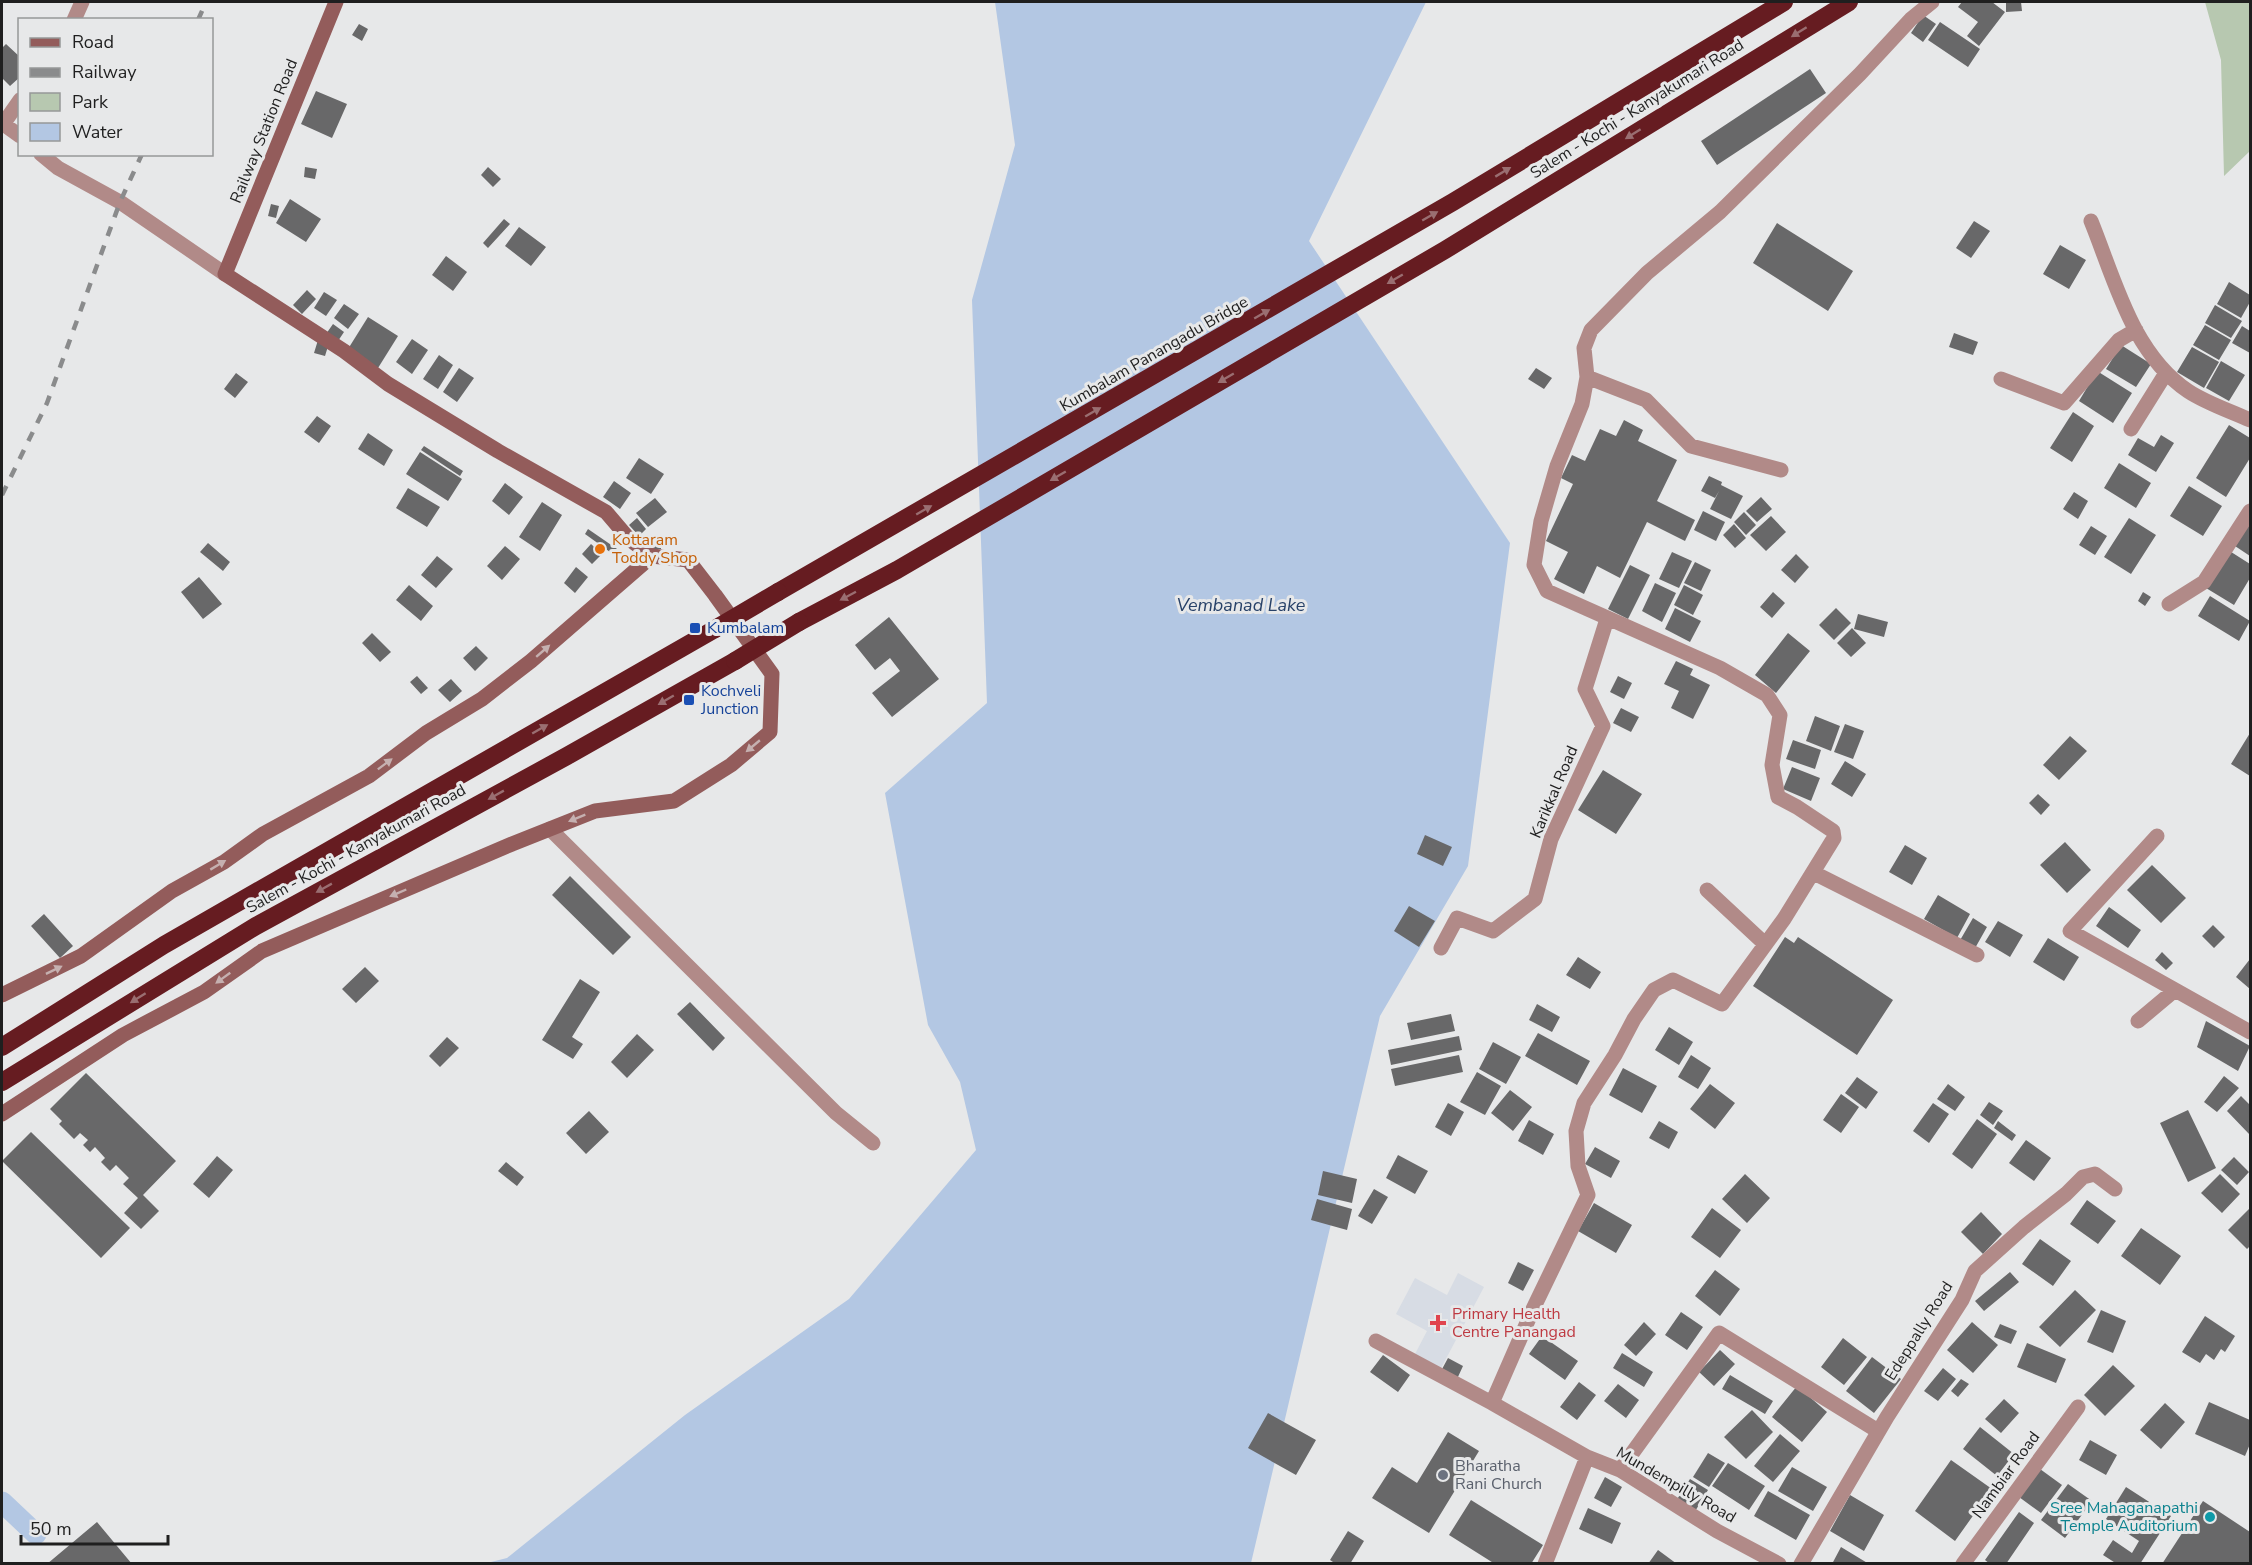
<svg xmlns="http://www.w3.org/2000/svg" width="2252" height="1565" font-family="'Nunito Sans',sans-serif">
	<rect width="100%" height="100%" fill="#e7e8e9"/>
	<path fill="#d7dce4" d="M1458,1273L1484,1287L1440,1370L1414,1356L1427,1331L1396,1314L1415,1278L1447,1295Z"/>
	<path fill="#b7c8b0" d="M2205,2H2250V151L2224,176L2221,60Z"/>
	<path fill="#b3c7e3" d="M995,2H1426L1309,241L1510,543L1468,866L1380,1016L1251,1563L483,1564L507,1558L685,1415L849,1299L976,1150L960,1082L928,1025L885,793L987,703L972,300L1015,145Z"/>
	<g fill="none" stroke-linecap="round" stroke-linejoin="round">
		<path stroke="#b3c7e3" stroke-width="21" d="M2,1502L36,1534"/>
	</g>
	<path fill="#686869" d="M1962,2H1992L2005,12L1979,46L1967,36L1978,22L1958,7Z
		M2006,2H2021L2022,11L2006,12Z
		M1923,15L1936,24L1923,42L1911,33Z
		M1940,22L1980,49L1968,67L1928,40Z
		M359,24L368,29L362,41L352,35Z
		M6,44L20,57V77L10,86L2,78V48Z
		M1810,69L1826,93L1717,165L1701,141Z
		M316,91L347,104L332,138L301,124Z
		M305,167L317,169L315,179L304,177Z
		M488,167L501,179L493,187L481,175Z
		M290,199L321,219L306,242L276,223Z
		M271,204L279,206L276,218L268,216Z
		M504,219L510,224L488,248L483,243Z
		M1974,221L1990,231L1971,258L1956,248Z
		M1777,223L1853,271L1828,311L1753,263Z
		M519,227L546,247L531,266L505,246Z
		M2060,245L2086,260L2069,289L2043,274Z
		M446,256L467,272L453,291L432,275Z
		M2229,282L2250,295V302L2241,318L2217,304Z
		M307,290L316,299L302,314L293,305Z
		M324,292L337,300L326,316L314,308Z
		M344,304L359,314L348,329L334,318Z
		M2215,305L2242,321L2231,338L2205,323Z
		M368,317L398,336L378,368L348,349Z
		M333,324L344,332L338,341L326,334Z
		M2205,325L2231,340L2219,360L2193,345Z
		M2242,326L2250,331V353L2232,343Z
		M1954,333L1978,342L1973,355L1949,347Z
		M412,339L428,350L412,374L396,362Z
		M318,340L329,343L325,356L314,353Z
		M2121,345L2151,364L2136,387L2106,369Z
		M2192,347L2219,362L2204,388L2177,372Z
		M439,355L453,365L438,389L423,379Z
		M2221,361L2245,375L2229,401L2206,388Z
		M459,368L474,378L457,402L443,392Z
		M1536,368L1552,378L1544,389L1528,379Z
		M2097,371L2132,393L2113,423L2079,401Z
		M236,373L248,382L235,398L224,389Z
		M2073,412L2094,426L2072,462L2050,448Z
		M317,416L331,426L319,443L304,432Z
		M1624,420L1643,430L1638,441L1677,460L1657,501L1695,520L1685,541L1647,522L1620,578L1597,566L1584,594L1554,579L1568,552L1546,541L1573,484L1561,478L1572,455L1585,461L1600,429L1616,436Z
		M2229,425L2250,438V458L2226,497L2196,478Z
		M368,433L393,450L384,466L358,449Z
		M2161,435L2174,443L2156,472L2128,455L2138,438L2154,447Z
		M424,446L463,471L460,476L421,450Z
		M420,452L462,479L448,501L406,474Z
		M639,458L664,474L651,494L626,478Z
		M2119,463L2151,483L2136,508L2104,488Z
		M1709,476L1722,482L1721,485L1743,496L1731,519L1710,509L1719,491L1715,498L1701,491Z
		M614,481L631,493L620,509L603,497Z
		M505,483L523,497L509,515L492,501Z
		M2189,486L2222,506L2203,536L2170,516Z
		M408,488L440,507L427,527L396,508Z
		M2074,492L2088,501L2078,519L2063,509Z
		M1761,497L1772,509L1757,522L1746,511Z
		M655,498L667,512L648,527L636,513Z
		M542,502L562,515L540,551L519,537Z
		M1703,511L1725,522L1716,541L1694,530Z
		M1744,512L1756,525L1746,535L1734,522Z
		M1771,516L1786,532L1766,551L1750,535Z
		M637,518L646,529L639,536L629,525Z
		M2129,518L2156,535L2131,574L2104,557Z
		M2250,521V556L2235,546Z
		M1734,524L1746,538L1735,548L1723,535Z
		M2091,526L2107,536L2095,555L2079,545Z
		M588,529L620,551L617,557L585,534Z
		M648,539H661V549H648Z
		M208,543L230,562L223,571L200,552Z
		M591,544L602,554L592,564L582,554Z
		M505,546L520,559L502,580L487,566Z
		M2228,550L2250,564V578L2234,605L2206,588Z
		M1672,552L1692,561L1679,588L1659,579Z
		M1796,554L1809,567L1795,583L1781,570Z
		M437,556L453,569L436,588L421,575Z
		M1695,562L1711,570L1701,591L1684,583Z
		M1630,565L1650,575L1628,619L1608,609Z
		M576,567L588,577L575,593L564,583Z
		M199,577L222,604L203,619L181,592Z
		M1655,583L1676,593L1662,622L1642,611Z
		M409,585L433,606L421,621L396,600Z
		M1684,585L1703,595L1693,615L1674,605Z
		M1773,592L1785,603L1772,618L1760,607Z
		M2143,592L2151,597L2145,606L2138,601Z
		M2210,596L2250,621L2239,641L2198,616Z
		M1675,608L1701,621L1690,642L1665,629Z
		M1836,608L1851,623L1834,640L1819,625Z
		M1858,614L1888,622L1884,637L1854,629Z
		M889,617L939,679L892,717L872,693L900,671L890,658L875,670L855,645Z
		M1852,628L1866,643L1851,657L1837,643Z
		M372,633L391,652L380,662L362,643Z
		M1788,633L1810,651L1776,693L1755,675Z
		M476,646L488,658L475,671L463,658Z
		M1676,661L1693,669L1690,675L1710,685L1693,719L1671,708L1679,691L1664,684Z
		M417,676L428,688L421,694L410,682Z
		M1618,676L1632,683L1624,699L1610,692Z
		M451,679L462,691L450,702L438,690Z
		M1621,708L1639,717L1631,732L1613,723Z
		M1815,716L1840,726L1831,751L1806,741Z
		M1845,724L1864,731L1853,759L1834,752Z
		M2250,733V776L2231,764Z
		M2070,736L2087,751L2059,780L2043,765Z
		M1793,740L1821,750L1815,769L1786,759Z
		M1845,761L1866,774L1852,797L1831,784Z
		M1792,767L1820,778L1811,801L1783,789Z
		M1603,770L1642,794L1616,834L1578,810Z
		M2038,794L2050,805L2041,815L2029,803Z
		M1425,835L1452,847L1443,866L1417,854Z
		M2065,842L2091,870L2067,893L2040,865Z
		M1905,845L1927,858L1912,885L1889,872Z
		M2152,865L2186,898L2161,923L2127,890Z
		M570,876L631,937L613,955L552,895Z
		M1938,895L1970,914L1957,938L1924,919Z
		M1409,906L1435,921L1419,947L1394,931Z
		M2109,907L2141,930L2128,948L2096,926Z
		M44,914L73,946L60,958L31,926Z
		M1973,918L1987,927L1974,950L1959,942Z
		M1998,921L2023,935L2010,957L1985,942Z
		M2213,925L2225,937L2214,948L2202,936Z
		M1785,937L1794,943L1798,937L1893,1000L1857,1055L1753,986Z
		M2048,938L2079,957L2064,981L2033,962Z
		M2162,952L2173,963L2166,970L2155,960Z
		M1578,957L1601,972L1590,989L1566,975Z
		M2250,959V989L2236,977Z
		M365,967L379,981L356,1003L342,989Z
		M580,979L600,992L572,1037L583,1044L573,1059L542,1040Z
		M690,1002L725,1038L713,1051L677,1014Z
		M1537,1004L1560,1017L1552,1032L1529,1020Z
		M1451,1014L1455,1031L1411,1040L1407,1023Z
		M2206,1021L2250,1046L2238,1071L2197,1047Z
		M1669,1027L1693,1042L1679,1065L1655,1050Z
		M1538,1033L1590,1061L1577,1085L1525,1056Z
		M637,1034L654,1050L627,1078L611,1062Z
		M1459,1036L1462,1050L1391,1065L1388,1050Z
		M447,1037L459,1048L440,1067L429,1056Z
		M1493,1042L1521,1057L1506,1084L1479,1069Z
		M1459,1055L1463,1072L1395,1086L1391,1069Z
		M1691,1055L1711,1068L1698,1089L1678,1077Z
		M1623,1068L1657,1086L1642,1113L1609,1095Z
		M1477,1072L1501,1086L1485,1115L1460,1102Z
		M86,1073L176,1161L143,1195L159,1211L141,1229L124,1213L138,1198L123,1184L129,1178L116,1165L110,1171L101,1162L105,1158L95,1147L90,1152L83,1145L88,1140L80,1133L74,1139L59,1124L62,1121L50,1109Z
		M2224,1076L2239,1088L2217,1112L2204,1102Z
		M1857,1077L1878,1092L1866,1109L1845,1093Z
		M1710,1084L1735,1103L1715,1129L1690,1109Z
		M1948,1084L1965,1097L1955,1111L1937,1099Z
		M1510,1090L1532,1107L1513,1131L1491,1113Z
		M1841,1094L1859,1107L1841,1133L1823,1120Z
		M2241,1096L2250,1105V1135L2227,1111Z
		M1989,1102L2003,1111L1993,1125L1980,1115Z
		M1448,1103L1464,1112L1451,1136L1435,1127Z
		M1933,1103L1949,1114L1929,1143L1913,1131Z
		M2188,1110L2216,1168L2188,1182L2160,1123Z
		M589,1111L609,1132L586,1154L566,1133Z
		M1977,1119L1997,1134L1972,1169L1952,1154Z
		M1529,1120L1554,1134L1543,1155L1518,1141Z
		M1659,1121L1678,1132L1669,1149L1649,1138Z
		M1998,1121L2016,1135L2012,1141L1994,1128Z
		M31,1132L130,1228L101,1258L2,1161Z
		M2026,1140L2051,1158L2034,1181L2009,1163Z
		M1595,1147L1620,1161L1611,1178L1585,1164Z
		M1398,1155L1428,1171L1415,1194L1386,1178Z
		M217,1156L233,1170L209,1198L193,1184Z
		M2234,1157L2249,1172L2237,1185L2221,1170Z
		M506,1162L524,1177L517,1186L498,1171Z
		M1323,1171L1357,1179L1352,1203L1318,1195Z
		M1745,1174L1770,1198L1747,1223L1722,1199Z
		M2220,1174L2240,1194L2222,1213L2201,1193Z
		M1374,1189L1388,1197L1372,1224L1358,1216Z
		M1317,1199L1352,1209L1347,1230L1311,1220Z
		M2087,1200L2116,1221L2098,1244L2070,1224Z
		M1594,1203L1632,1225L1616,1253L1578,1231Z
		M1712,1208L1741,1230L1720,1258L1691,1237Z
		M2250,1208V1246L2247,1249L2228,1230Z
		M1981,1212L2002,1234L1983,1254L1961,1232Z
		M2141,1228L2181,1256L2160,1285L2121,1256Z
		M2040,1239L2071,1261L2053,1286L2022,1264Z
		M1518,1262L1534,1270L1523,1291L1508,1283Z
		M1715,1270L1740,1289L1720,1316L1695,1296Z
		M2010,1272L2019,1282L1984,1311L1975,1301Z
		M2075,1290L2096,1310L2060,1347L2039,1327Z
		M2101,1310L2126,1321L2113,1353L2087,1342Z
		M1681,1312L1703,1327L1687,1350L1665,1335Z
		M2205,1316L2235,1336L2225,1352L2221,1349L2214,1360L2206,1354L2200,1363L2182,1352Z
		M1644,1322L1656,1334L1636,1356L1624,1345Z
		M1972,1322L1998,1345L1973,1373L1947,1350Z
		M2000,1324L2017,1331L2011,1344L1994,1337Z
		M1542,1336L1578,1361L1565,1380L1529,1354Z
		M1843,1338L1867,1357L1844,1385L1821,1367Z
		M2027,1343L2066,1359L2056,1383L2017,1367Z
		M1720,1350L1735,1364L1714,1386L1699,1372Z
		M1622,1353L1653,1372L1644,1387L1613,1368Z
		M1383,1355L1410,1375L1398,1392L1370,1372Z
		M1872,1357L1901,1379L1874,1413L1846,1391Z
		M1448,1358L1463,1366L1457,1379L1441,1371Z
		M2113,1365L2135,1386L2105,1416L2084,1395Z
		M1943,1368L1956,1379L1938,1401L1924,1391Z
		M1730,1375L1773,1401L1765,1414L1722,1389Z
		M1961,1379L1969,1384L1958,1397L1951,1391Z
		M1579,1382L1596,1395L1577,1420L1560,1407Z
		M1618,1384L1639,1400L1626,1418L1604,1401Z
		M1797,1386L1827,1412L1802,1442L1772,1417Z
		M2004,1399L2019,1413L2001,1433L1985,1419Z
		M2209,1402L2250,1420V1444L2245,1456L2195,1434Z
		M2165,1403L2185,1422L2161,1449L2140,1430Z
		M1752,1410L1773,1432L1746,1459L1724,1437Z
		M1268,1413L1316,1440L1296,1475L1248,1448Z
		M1980,1427L2014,1454L1997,1476L1963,1449Z
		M1448,1432L1479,1451L1429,1533L1372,1498L1392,1467L1417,1483Z
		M1780,1434L1800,1451L1773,1482L1754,1466Z
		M2090,1440L2117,1455L2106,1475L2079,1460Z
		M1708,1453L1725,1463L1709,1487L1693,1477Z
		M1951,1460L1992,1489L1955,1541L1915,1511Z
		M1728,1463L1765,1486L1749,1510L1712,1486Z
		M1792,1467L1827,1487L1813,1511L1778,1491Z
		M2040,1469L2062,1485L2041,1513L2019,1497Z
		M1605,1477L1622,1487L1611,1507L1594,1498Z
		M1690,1479L1708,1490L1694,1513L1676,1501Z
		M2068,1484L2092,1501L2065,1538L2041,1520Z
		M2126,1487L2171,1516L2140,1564H2117L2103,1555L2113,1540L2132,1553L2139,1541L2106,1519Z
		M1768,1491L1810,1515L1796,1540L1754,1516Z
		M1850,1495L1884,1515L1864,1551L1830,1531Z
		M1471,1500L1543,1545L1531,1564H1495L1449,1535Z
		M2203,1501L2250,1532V1564H2162Z
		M1588,1508L1621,1523L1612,1544L1579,1529Z
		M2019,1512L2034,1523L2006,1564H1990L1985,1560Z
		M97,1522L132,1564H47Z
		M1348,1531L1364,1541L1350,1564H1336L1330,1560Z
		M1841,1547L1869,1564H1832Z
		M1658,1550L1677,1564H1648Z"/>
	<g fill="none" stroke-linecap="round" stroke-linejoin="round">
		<path stroke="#b18a88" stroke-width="15" d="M74,20L82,2
			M2,123L20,136
			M4,123L20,100
			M41,154L58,168L120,202L225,274
			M2091,221C2115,280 2132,353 2188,391C2206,403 2230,411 2250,420
			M1587,377L1646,400L1691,446L1781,470
			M2001,379L2064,403L2119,340L2136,330
			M2131,429L2166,373
			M2169,604L2204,582L2250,511
			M550,829L836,1113L873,1143
			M2157,836L2070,931L2250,1032
			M1814,873L1977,955
			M1707,890L1765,944
			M1441,948L1457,918L1493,931L1535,899L1551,839L1603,726L1585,689L1607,619
			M2138,1021L2175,990
			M1376,1341L1492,1403L1587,1457L1620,1470L1717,1531L1779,1564
			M1492,1403L1533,1309L1588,1195L1578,1166L1576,1131L1584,1103L1615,1055L1634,1019L1654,990L1673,980L1722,1004L1784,919L1834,838L1833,831L1797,807L1778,797L1772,765L1780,715L1767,695L1720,668L1547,591L1534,565L1541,521L1557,466L1582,404L1587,377L1584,348L1591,330L1647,273L1720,212L1860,74L1911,19L1932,2
			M1620,1470L1719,1333L1878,1431
			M1545,1564L1587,1457
			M1801,1564L1887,1417L1962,1300L1975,1271L2024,1227L2066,1194L2083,1177L2095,1174L2115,1189
			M1963,1564L2078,1407"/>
		<path stroke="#935c5b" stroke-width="15" d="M336,2L225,274L344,351L388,384L498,451L606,512L629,539L652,556
			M2,995L81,956L172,891L224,862L263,834L369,776L426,733L482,699L531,661L652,556L688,560L715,595L772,674L770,732L731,765L674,801L595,811L512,844L262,951L204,992L123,1035L2,1114"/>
		<path stroke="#661c21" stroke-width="18" d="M778,592L1453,202L1784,2
			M799,622L897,570L1445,250L1849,2
			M2,1047L164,945L715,629
			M2,1082L256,926L567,756L735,661"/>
		<path stroke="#8a8b8c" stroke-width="4.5" stroke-dasharray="10 10" stroke-linecap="butt" d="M198,20L206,2
			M2,495L47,403L120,202L142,154"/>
		<path stroke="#661c21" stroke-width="18" d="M715,629L778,592
			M735,661L799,622"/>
	</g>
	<defs><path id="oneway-solid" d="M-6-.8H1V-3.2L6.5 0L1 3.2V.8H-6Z" transform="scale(1.5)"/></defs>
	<g fill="#9a6e71">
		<use href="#oneway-solid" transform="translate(1799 32) rotate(148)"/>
		<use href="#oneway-solid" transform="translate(1633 134) rotate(148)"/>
		<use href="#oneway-solid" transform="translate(1503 172) rotate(-31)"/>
		<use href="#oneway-solid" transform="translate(1430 216) rotate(-30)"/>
		<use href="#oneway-solid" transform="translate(1395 279) rotate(150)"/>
		<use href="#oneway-solid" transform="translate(1262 314) rotate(-30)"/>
		<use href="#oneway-solid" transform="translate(1226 378) rotate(150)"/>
		<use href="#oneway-solid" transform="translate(1093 412) rotate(-30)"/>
		<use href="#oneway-solid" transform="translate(1058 476) rotate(150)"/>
		<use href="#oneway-solid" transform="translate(924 510) rotate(-30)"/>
		<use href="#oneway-solid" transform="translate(848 596) rotate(152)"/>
		<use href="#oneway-solid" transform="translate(666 700) rotate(150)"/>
		<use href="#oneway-solid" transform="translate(540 729) rotate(-30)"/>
		<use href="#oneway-solid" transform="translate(496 795) rotate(151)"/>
		<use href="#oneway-solid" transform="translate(324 888) rotate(151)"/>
		<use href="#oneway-solid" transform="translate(138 998) rotate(148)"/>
	</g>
	<g fill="#c5b0b0">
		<use href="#oneway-solid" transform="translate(543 651) rotate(-41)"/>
		<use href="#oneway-solid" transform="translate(753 746) rotate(140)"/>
		<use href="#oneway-solid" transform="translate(385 764) rotate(-37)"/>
		<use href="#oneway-solid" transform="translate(577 818) rotate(158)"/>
		<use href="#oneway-solid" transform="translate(218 865) rotate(-31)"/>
		<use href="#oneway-solid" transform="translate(398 893) rotate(157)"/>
		<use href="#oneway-solid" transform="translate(54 970) rotate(-26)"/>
		<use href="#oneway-solid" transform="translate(223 978) rotate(144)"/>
	</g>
	<circle fill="#e8710a" stroke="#e7e8e9" stroke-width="2" cx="600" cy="549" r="6"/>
	<g fill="#1a4fb4" stroke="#e7e8e9" stroke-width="2">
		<rect x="689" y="622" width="12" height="12" rx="3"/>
		<rect x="683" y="694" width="12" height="12" rx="3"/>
	</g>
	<path fill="#e0444e" stroke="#e7e8e9" stroke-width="2" d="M1435 1314h6v6h6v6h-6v6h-6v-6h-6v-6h6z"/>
	<circle fill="#6b7280" stroke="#e7e8e9" stroke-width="2" cx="1443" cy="1475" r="6"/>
	<circle fill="#0f9aa8" stroke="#e7e8e9" stroke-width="2" cx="2210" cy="1517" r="6"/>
	<g text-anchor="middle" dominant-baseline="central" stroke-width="6" stroke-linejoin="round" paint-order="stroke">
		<g font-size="16" fill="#1f1f1f" stroke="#e7e8e9">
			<text transform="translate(1637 109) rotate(-32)">Salem - Kochi - Kanyakumari Road</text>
			<text transform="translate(264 131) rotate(-68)">Railway Station Road</text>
			<text transform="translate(1154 354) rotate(-30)">Kumbalam Panangadu Bridge</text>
			<text transform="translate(1554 792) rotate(-67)">Karikkal Road</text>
			<text transform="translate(356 849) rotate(-29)">Salem - Kochi - Kanyakumari Road</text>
			<text transform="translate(1919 1331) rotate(-58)">Edeppally Road</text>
			<text transform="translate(2006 1475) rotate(-54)">Nambiar Road</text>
			<text transform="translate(1676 1485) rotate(30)">Mundempilly Road</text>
		</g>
		<g font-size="16" fill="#c56008" stroke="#e7e8e9" text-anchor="start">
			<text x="612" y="540">Kottaram<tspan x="612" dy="18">Toddy Shop</tspan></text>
		</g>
		<g font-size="16" fill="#164399" stroke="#e7e8e9" text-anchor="start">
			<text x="707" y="628">Kumbalam</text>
			<text x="701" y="691">Kochveli<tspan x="701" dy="18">Junction</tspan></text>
		</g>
		<g font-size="16" fill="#be3a42" stroke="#e7e8e9" text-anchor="start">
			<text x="1452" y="1314">Primary Health<tspan x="1452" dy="18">Centre Panangad</tspan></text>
		</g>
		<g font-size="16" fill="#5b616d" stroke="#e7e8e9" text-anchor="start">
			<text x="1455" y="1466">Bharatha<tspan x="1455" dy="18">Rani Church</tspan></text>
		</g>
		<g font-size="16" fill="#0d838f" stroke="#e7e8e9" text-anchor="end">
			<text x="2198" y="1508">Sree Mahaganapathi<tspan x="2198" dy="18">Temple Auditorium</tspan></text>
		</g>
		<g font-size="18" font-style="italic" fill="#274168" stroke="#e7e8e9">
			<text x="1241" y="605">Vembanad Lake</text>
		</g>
	</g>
	<rect width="2252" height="1565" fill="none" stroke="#1f1f1f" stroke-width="6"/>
	<rect x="18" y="18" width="195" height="138" fill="#e7e8e9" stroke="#979898" stroke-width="1.5"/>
	<rect x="30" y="38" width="30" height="9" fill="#935c5b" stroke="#979898" stroke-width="1.5"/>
	<text x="72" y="48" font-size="18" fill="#1f1f1f">Road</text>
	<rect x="30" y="68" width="30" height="9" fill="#8a8b8c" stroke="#979898" stroke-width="1.5"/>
	<text x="72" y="78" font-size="18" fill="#1f1f1f">Railway</text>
	<rect x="30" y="93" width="30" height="18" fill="#b7c8b0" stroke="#979898" stroke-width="1.5"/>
	<text x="72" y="108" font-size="18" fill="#1f1f1f">Park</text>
	<rect x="30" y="123" width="30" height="18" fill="#b3c7e3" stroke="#979898" stroke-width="1.5"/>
	<text x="72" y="138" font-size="18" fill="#1f1f1f">Water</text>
	<path d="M21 1535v9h147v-9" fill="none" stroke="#1f1f1f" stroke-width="3"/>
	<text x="30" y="1535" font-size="18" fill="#1f1f1f" stroke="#e7e8e9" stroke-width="4.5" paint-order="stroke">50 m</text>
</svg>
